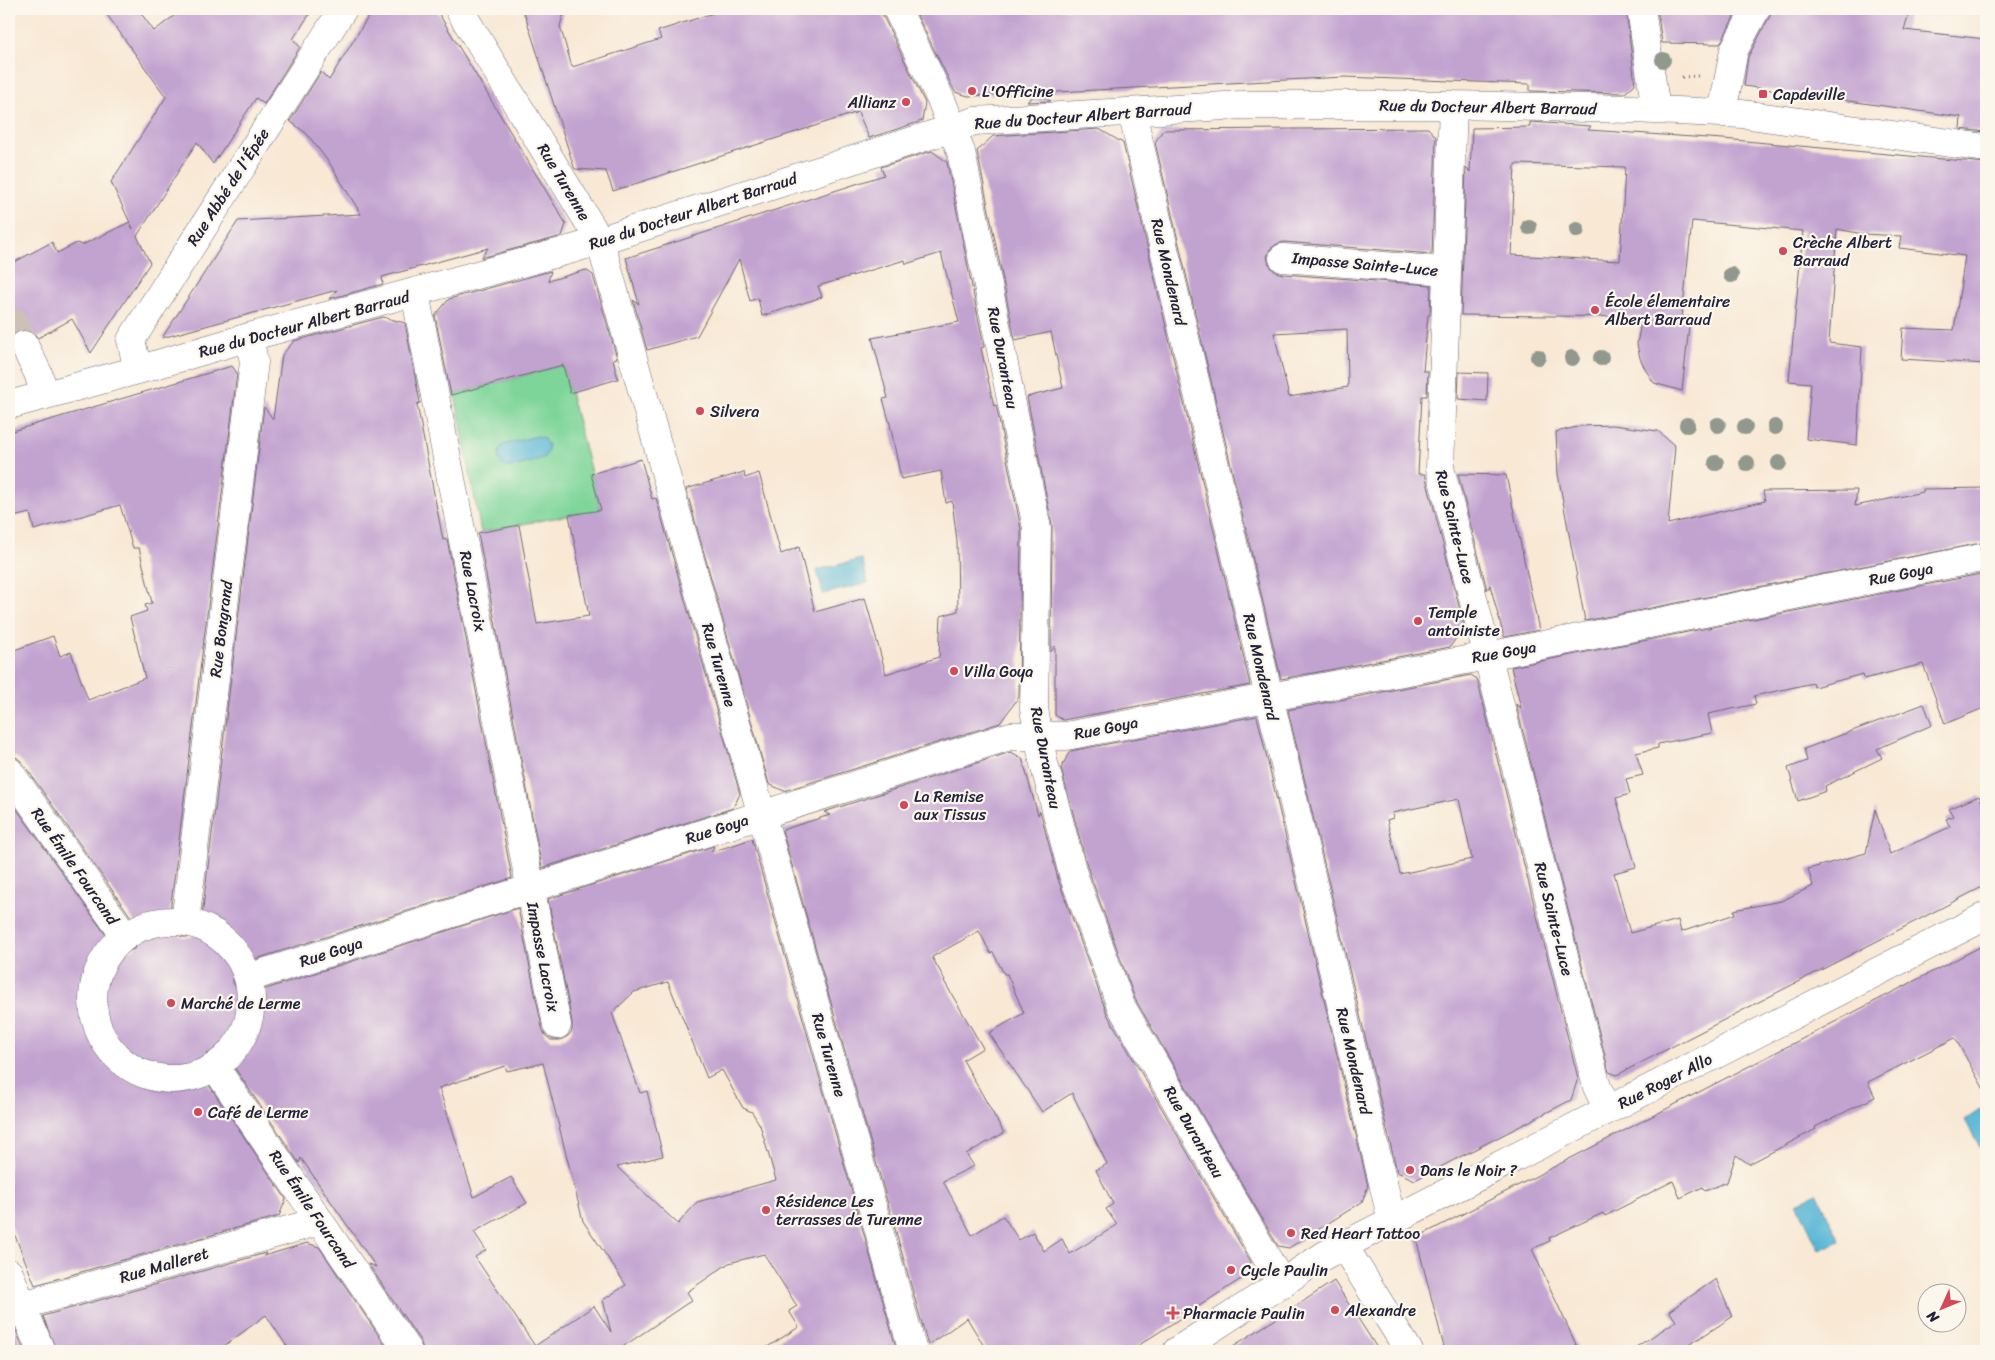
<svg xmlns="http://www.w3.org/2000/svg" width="1995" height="1360" font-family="Sriracha,sans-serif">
	<rect width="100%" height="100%" fill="#fbf7ec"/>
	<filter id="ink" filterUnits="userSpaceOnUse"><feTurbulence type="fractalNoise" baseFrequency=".02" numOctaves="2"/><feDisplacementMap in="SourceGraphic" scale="10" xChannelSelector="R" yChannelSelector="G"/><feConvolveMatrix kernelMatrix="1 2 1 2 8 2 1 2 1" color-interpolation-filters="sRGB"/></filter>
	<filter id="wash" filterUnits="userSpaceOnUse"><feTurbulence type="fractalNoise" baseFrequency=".0096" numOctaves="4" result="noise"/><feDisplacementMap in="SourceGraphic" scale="20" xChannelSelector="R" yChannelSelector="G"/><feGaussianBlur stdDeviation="1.12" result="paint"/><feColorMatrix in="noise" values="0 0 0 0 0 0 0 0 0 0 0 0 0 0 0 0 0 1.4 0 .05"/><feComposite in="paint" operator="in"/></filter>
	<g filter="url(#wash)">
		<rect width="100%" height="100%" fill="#f8e8d4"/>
		<path fill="#7dd599" stroke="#507c6a" d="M563,365L601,511L570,515L481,532L455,394Z"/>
		<path fill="#58b7d6" stroke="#3d6c88" d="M537,436L543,438L548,445C548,449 548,452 545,456C542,460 514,468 508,467C496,465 497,452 503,445Z
			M862,559L868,583L823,594L817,570Z
			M1984,1107L1986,1111V1158L1965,1120Z
			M1817,1193L1840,1241L1819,1250L1797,1203Z"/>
		<g id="blocks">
			<path fill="#c2a3d0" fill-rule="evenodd" d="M103,9H138L154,31L183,9H313L293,39L300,47L264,104L256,98L213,164L197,142L137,236L150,263L91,353L72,319L38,338L32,332L25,330L17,331L11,336L9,343V265L52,242L57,253L77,243L82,245L130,222L133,229L111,182L166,97Z
				M373,9H436L566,224L562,236L481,258L488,248L382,277L383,284L329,299L337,290L162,338L238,221L361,214L330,164L307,134L290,121L321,72L329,80Z
				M523,9H565L560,26L572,67L661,39L658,31L726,9H882L883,16L925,103L922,121L869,138L858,112L613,191L606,171L575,169L574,167Z
				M914,9H1626L1635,84L1625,93L1530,91V84L1344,77L1038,93L1051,101L1027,102L1037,93L968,96L955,92Z
				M1657,9H1738L1720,44L1662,43Z
				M1772,9H1910L1904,30L1986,39V132L1960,129L1961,117L1744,86L1748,57L1770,16Z
				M1530,122L1591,126L1588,130L1723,139L1986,163V364L1901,359L1903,328L1954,330L1965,256L1899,248L1901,236L1863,234L1837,229L1829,343L1862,347L1857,445L1806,439L1811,383L1789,381L1803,231L1692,221L1682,317H1690L1682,391L1654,383L1645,369L1640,358L1637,344L1642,317L1461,315L1466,168L1470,172L1472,128L1530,127ZM1515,164L1625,167L1620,261L1511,255Z
				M1428,128L1436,137L1432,254L1284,242L1277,244L1270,249L1267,257L1269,264L1274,271L1282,274L1431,285L1430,315H1428L1423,371H1428L1427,396H1422L1418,474H1425L1464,626L1450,647L1281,679L1155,142L1163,130ZM1347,329L1348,387L1289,397L1274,333Z
				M1099,129L1123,143L1250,685L1063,720L1055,715V646L1051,652L1052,525L1027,397L1063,388L1051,332L1015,340L977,151L993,136Z
				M932,151L947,162L984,347L981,348L994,406L996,405L1021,529L1019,697L1000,723L784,791L769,784L686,489L744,472L745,478L759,473L781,554L799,547L815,612L865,598L886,674L939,657L941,616L958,611L957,541L952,501L946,503L941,471L901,479L890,424L883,399L888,398L872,338L959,322L941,253L906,264L905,260L818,286L822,297L762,316L758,298L750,301L739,259L697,336L647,350L633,300L639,304L626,258L884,175L881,167Z
				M586,270L593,275L617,358L613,359L618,379L570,393L563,365L451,395L435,316L449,299L551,271L548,281Z
				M383,317L405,323L420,403L417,404L426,452L443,540L447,539L512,878L243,963L237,967L233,974V983L238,990L244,993H253L518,908L542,1028L545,1035L551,1040H560L568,1036L572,1031V1022L548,899L714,846L711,852L752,839L897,1351H761L799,1327L789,1311L797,1306L764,1254L729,1263L687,1292L692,1300L621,1348L624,1351H423L421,1342L368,1264L376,1267L301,1158L299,1163L228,1058L222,1053L214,1051L207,1054L201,1060L199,1068L202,1075L286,1199L279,1216L35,1285L9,1221V798L113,945L119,950L126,952L134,949L139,943L141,935L138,927L22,762L16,757L9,756V652L53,636L60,656L71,652L88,700L145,678L130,617L147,611L145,605L152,603L139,548H133L120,505L34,530L30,513L9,518V432L232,366L237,373L169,920L170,928L175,934L183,937H191L197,932L201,924L264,407L273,419L282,355L294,341ZM668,982L707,1078L722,1070L743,1108L752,1112L760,1125L776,1180L697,1202L678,1224L617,1167L663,1156L647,1091L640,1093L612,1013L634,992ZM543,1063L583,1221L626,1285L603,1300L611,1332L594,1306L535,1346L475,1257L486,1250L474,1232L527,1203L511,1177L474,1197L439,1088L505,1066L507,1071Z
				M1459,372L1488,373L1487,401L1458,399Z
				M1613,425L1658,431L1675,446L1668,524L1765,501L1763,491L1857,490L1855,506L1923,492V489L1986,488V542L1585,621L1558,474L1556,432L1581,426Z
				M641,459L652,499L656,498L740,794L733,808L542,868L478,533L519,525L537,624L589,616L569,515L601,510L591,474Z
				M1458,474L1506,475L1539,630L1504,637L1490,585L1487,590Z
				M1986,573V707L1945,724L1923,664L1864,679L1863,674L1814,687L1813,683L1754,696L1756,704L1708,714L1712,733L1658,744V748L1636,753L1643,775L1626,779L1630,794L1616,798L1636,867L1614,873L1630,933L1678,920L1681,932L1735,914L1734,910L1781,901L1813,886L1808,869L1866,853L1875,809L1890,854L1950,827L1946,819L1953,816L1949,809L1979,796L1986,812V885L1617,1075L1609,1072L1516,704L1521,708L1511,667Z
				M1471,675L1477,679L1578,1078L1571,1100L1415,1180L1397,1172L1288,710ZM1459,799L1472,859L1400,874L1387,820L1393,818L1392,813Z
				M1924,704L1932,725L1877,749L1882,758L1825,786L1826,791L1798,801L1788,768L1807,761L1804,749Z
				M1257,716L1368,1186L1362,1202L1289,1248L1278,1246L1135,999L1088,869L1061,768L1070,751Z
				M1011,752L1022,758L1038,815L1040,811L1058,879L1107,1014L1251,1262L1247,1275L1130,1351H987L967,1318L928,1345L782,830L830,815L824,812ZM979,931L991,954L993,952L1004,974H1007L1024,1013L989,1033L1042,1112L1072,1093L1107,1164L1096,1170L1113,1204L1106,1209L1117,1225L1070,1254L1062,1239L1044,1251L1033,1232L1019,1240L1003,1216L972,1235L943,1181L974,1166L966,1154L1004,1133L963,1060L983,1048L944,981L945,980L932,957Z
				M1986,944V1093L1955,1038L1868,1082L1875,1097L1815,1127L1816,1129L1749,1164L1736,1155L1727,1182L1705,1191L1703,1187L1680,1198L1673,1181L1605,1216L1603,1213L1549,1238L1550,1241L1532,1249L1579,1351H1445L1416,1238Z
				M307,1243L319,1247L389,1351H290L266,1315L217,1351H56L43,1316L266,1253L264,1256Z
				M1716,1279L1732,1317L1680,1351H1630L1676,1321L1669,1311Z
				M1334,1281L1379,1351H1225L1276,1319Z
				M15,1328L24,1351H9V1330Z"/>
		</g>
	</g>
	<g filter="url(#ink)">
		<use href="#blocks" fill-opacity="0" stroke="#6d6771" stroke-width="1"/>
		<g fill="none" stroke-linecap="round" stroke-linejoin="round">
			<path stroke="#cdc0b5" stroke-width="28" stroke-dasharray="28 14" stroke-linecap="butt" d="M9,315L24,345"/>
			<defs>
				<path id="minor" d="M459,9L600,241L913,1351
					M897,9L942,102L961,152L1037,528L1034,709L1043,760L1073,874L1121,1006L1282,1284
					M1641,9L1656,110
					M1453,105L1440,468L1597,1087L1608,1110
					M1132,112L1392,1221
					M1722,113L1734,50L1756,9
					M1283,258L1447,271
					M415,293L557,1025
					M24,345L38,373L45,395
					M138,370L131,340L343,9
					M9,405L138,370L249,337L576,248L975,121L1242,105H1453L1632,109L1743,114L1986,148
					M9,771L125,936
					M93 1000a79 79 0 1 1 158 0a79 79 0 1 1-158 0Z
					M185,922L254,362L249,337
					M248,978L1010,736H1066L1508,652L1986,557
					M215,1067L408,1351
					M1344,1246L1409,1351
					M9,1273L41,1351
					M9,1309L320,1221
					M1177,1351L1325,1255L1986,916"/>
			</defs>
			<use href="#minor" stroke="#6d6771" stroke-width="29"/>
			<path stroke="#6d6771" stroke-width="3" stroke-dasharray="1 4" stroke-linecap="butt" d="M1682,77L1698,76"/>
			<use href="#minor" stroke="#fff" stroke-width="28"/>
		</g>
		<g fill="#91998f">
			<circle cx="1663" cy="60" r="8"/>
			<circle cx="1529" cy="227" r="8"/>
			<circle cx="1577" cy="230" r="8"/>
			<circle cx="1731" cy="275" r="8"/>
			<circle cx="1538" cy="357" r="8"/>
			<circle cx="1572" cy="358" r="8"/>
			<circle cx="1601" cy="358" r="8"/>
			<circle cx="1687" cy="425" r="8"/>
			<circle cx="1718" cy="425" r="8"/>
			<circle cx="1745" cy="427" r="8"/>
			<circle cx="1775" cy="427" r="8"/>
			<circle cx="1716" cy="463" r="8"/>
			<circle cx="1747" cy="463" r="8"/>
			<circle cx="1779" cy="463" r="8"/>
		</g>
	</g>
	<g fill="#d1495b" stroke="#fbf7ec" stroke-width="2">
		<circle cx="972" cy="91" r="5"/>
		<rect x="1758" y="89" width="10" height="10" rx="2.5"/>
		<circle cx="906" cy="102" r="5"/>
		<circle cx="1783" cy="251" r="5"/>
		<circle cx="1595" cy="310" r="5"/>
		<circle cx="700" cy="411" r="5"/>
		<circle cx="1418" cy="621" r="5"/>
		<circle cx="954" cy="671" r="5"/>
		<circle cx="904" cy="805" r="5"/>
		<circle cx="171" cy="1003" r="5"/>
		<circle cx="198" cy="1112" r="5"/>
		<circle cx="1410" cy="1170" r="5"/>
		<circle cx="766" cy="1210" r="5"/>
		<circle cx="1291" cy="1233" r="5"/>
		<circle cx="1231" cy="1270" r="5"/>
		<circle cx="1335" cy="1310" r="5"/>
		<path d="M1170.5 1305.5h5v5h5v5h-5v5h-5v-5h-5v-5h5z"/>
	</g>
	<g text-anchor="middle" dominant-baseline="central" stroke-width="4.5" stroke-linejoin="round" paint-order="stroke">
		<g font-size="16" fill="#22223b" stroke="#fbf7ec" text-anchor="start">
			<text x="982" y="91">L'Officine</text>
			<text x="1773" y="94">Capdeville</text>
			<text x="896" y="102" text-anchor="end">Allianz</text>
			<text x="1793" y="242">Crèche Albert<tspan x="1793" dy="18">Barraud</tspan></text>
			<text x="1605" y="301">École élementaire<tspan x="1605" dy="18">Albert Barraud</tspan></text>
			<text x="710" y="411">Silvera</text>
			<text x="1428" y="612">Temple<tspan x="1428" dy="18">antoiniste</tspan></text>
			<text x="964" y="671">Villa Goya</text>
			<text x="914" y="796">La Remise<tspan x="914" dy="18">aux Tissus</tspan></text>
			<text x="181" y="1003">Marché de Lerme</text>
			<text x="208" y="1112">Café de Lerme</text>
			<text x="1420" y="1170">Dans le Noir ?</text>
			<text x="776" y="1201">Résidence Les<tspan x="776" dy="18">terrasses de Turenne</tspan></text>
			<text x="1301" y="1233">Red Heart Tattoo</text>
			<text x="1241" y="1270">Cycle Paulin</text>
			<text x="1345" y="1310">Alexandre</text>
			<text x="1183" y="1313">Pharmacie Paulin</text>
		</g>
		<g font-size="16" fill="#22223b" stroke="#fbf7ec">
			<text transform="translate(1488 107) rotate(1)">Rue du Docteur Albert Barraud</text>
			<text transform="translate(1083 116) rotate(-4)">Rue du Docteur Albert Barraud</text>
			<text transform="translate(564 182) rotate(59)">Rue Turenne</text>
			<text transform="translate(228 187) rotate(-57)">Rue Abbé de l'Épée</text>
			<text transform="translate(693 211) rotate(-18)">Rue du Docteur Albert Barraud</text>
			<text transform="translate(1365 264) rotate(5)">Impasse Sainte-Luce</text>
			<text transform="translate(1169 272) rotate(77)">Rue Mondenard</text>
			<text transform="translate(304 324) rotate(-15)">Rue du Docteur Albert Barraud</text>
			<text transform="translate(1003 358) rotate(79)">Rue Duranteau</text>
			<text transform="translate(1455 527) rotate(76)">Rue Sainte-Luce</text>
			<text transform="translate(1901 574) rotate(-11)">Rue Goya</text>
			<text transform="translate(473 591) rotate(79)">Rue Lacroix</text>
			<text transform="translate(221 629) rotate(-83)">Rue Bongrand</text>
			<text transform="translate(1504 652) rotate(-10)">Rue Goya</text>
			<text transform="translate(719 665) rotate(74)">Rue Turenne</text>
			<text transform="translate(1261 667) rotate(77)">Rue Mondenard</text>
			<text transform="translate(1106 728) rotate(-11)">Rue Goya</text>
			<text transform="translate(1046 758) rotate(79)">Rue Duranteau</text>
			<text transform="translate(717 829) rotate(-18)">Rue Goya</text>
			<text transform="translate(75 866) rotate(55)">Rue Émile Fourcand</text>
			<text transform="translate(1554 919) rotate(76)">Rue Sainte-Luce</text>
			<text transform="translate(331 952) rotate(-18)">Rue Goya</text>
			<text transform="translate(543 957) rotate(79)">Impasse Lacroix</text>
			<text transform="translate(829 1055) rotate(74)">Rue Turenne</text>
			<text transform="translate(1354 1061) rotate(77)">Rue Mondenard</text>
			<text transform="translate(1665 1081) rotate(-27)">Rue Roger Allo</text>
			<text transform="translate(1194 1132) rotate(60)">Rue Duranteau</text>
			<text transform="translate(312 1209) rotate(56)">Rue Émile Fourcand</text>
			<text transform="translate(164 1265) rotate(-16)">Rue Malleret</text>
		</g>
	</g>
	<rect width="1995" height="1360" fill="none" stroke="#fbf7ec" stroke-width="30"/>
	<g transform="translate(1942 1308) rotate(226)"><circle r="24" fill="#fbf7ec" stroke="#a4a2a5"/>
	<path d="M0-4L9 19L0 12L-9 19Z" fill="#d1495b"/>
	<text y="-8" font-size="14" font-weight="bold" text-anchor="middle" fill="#22223b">N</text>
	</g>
</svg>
